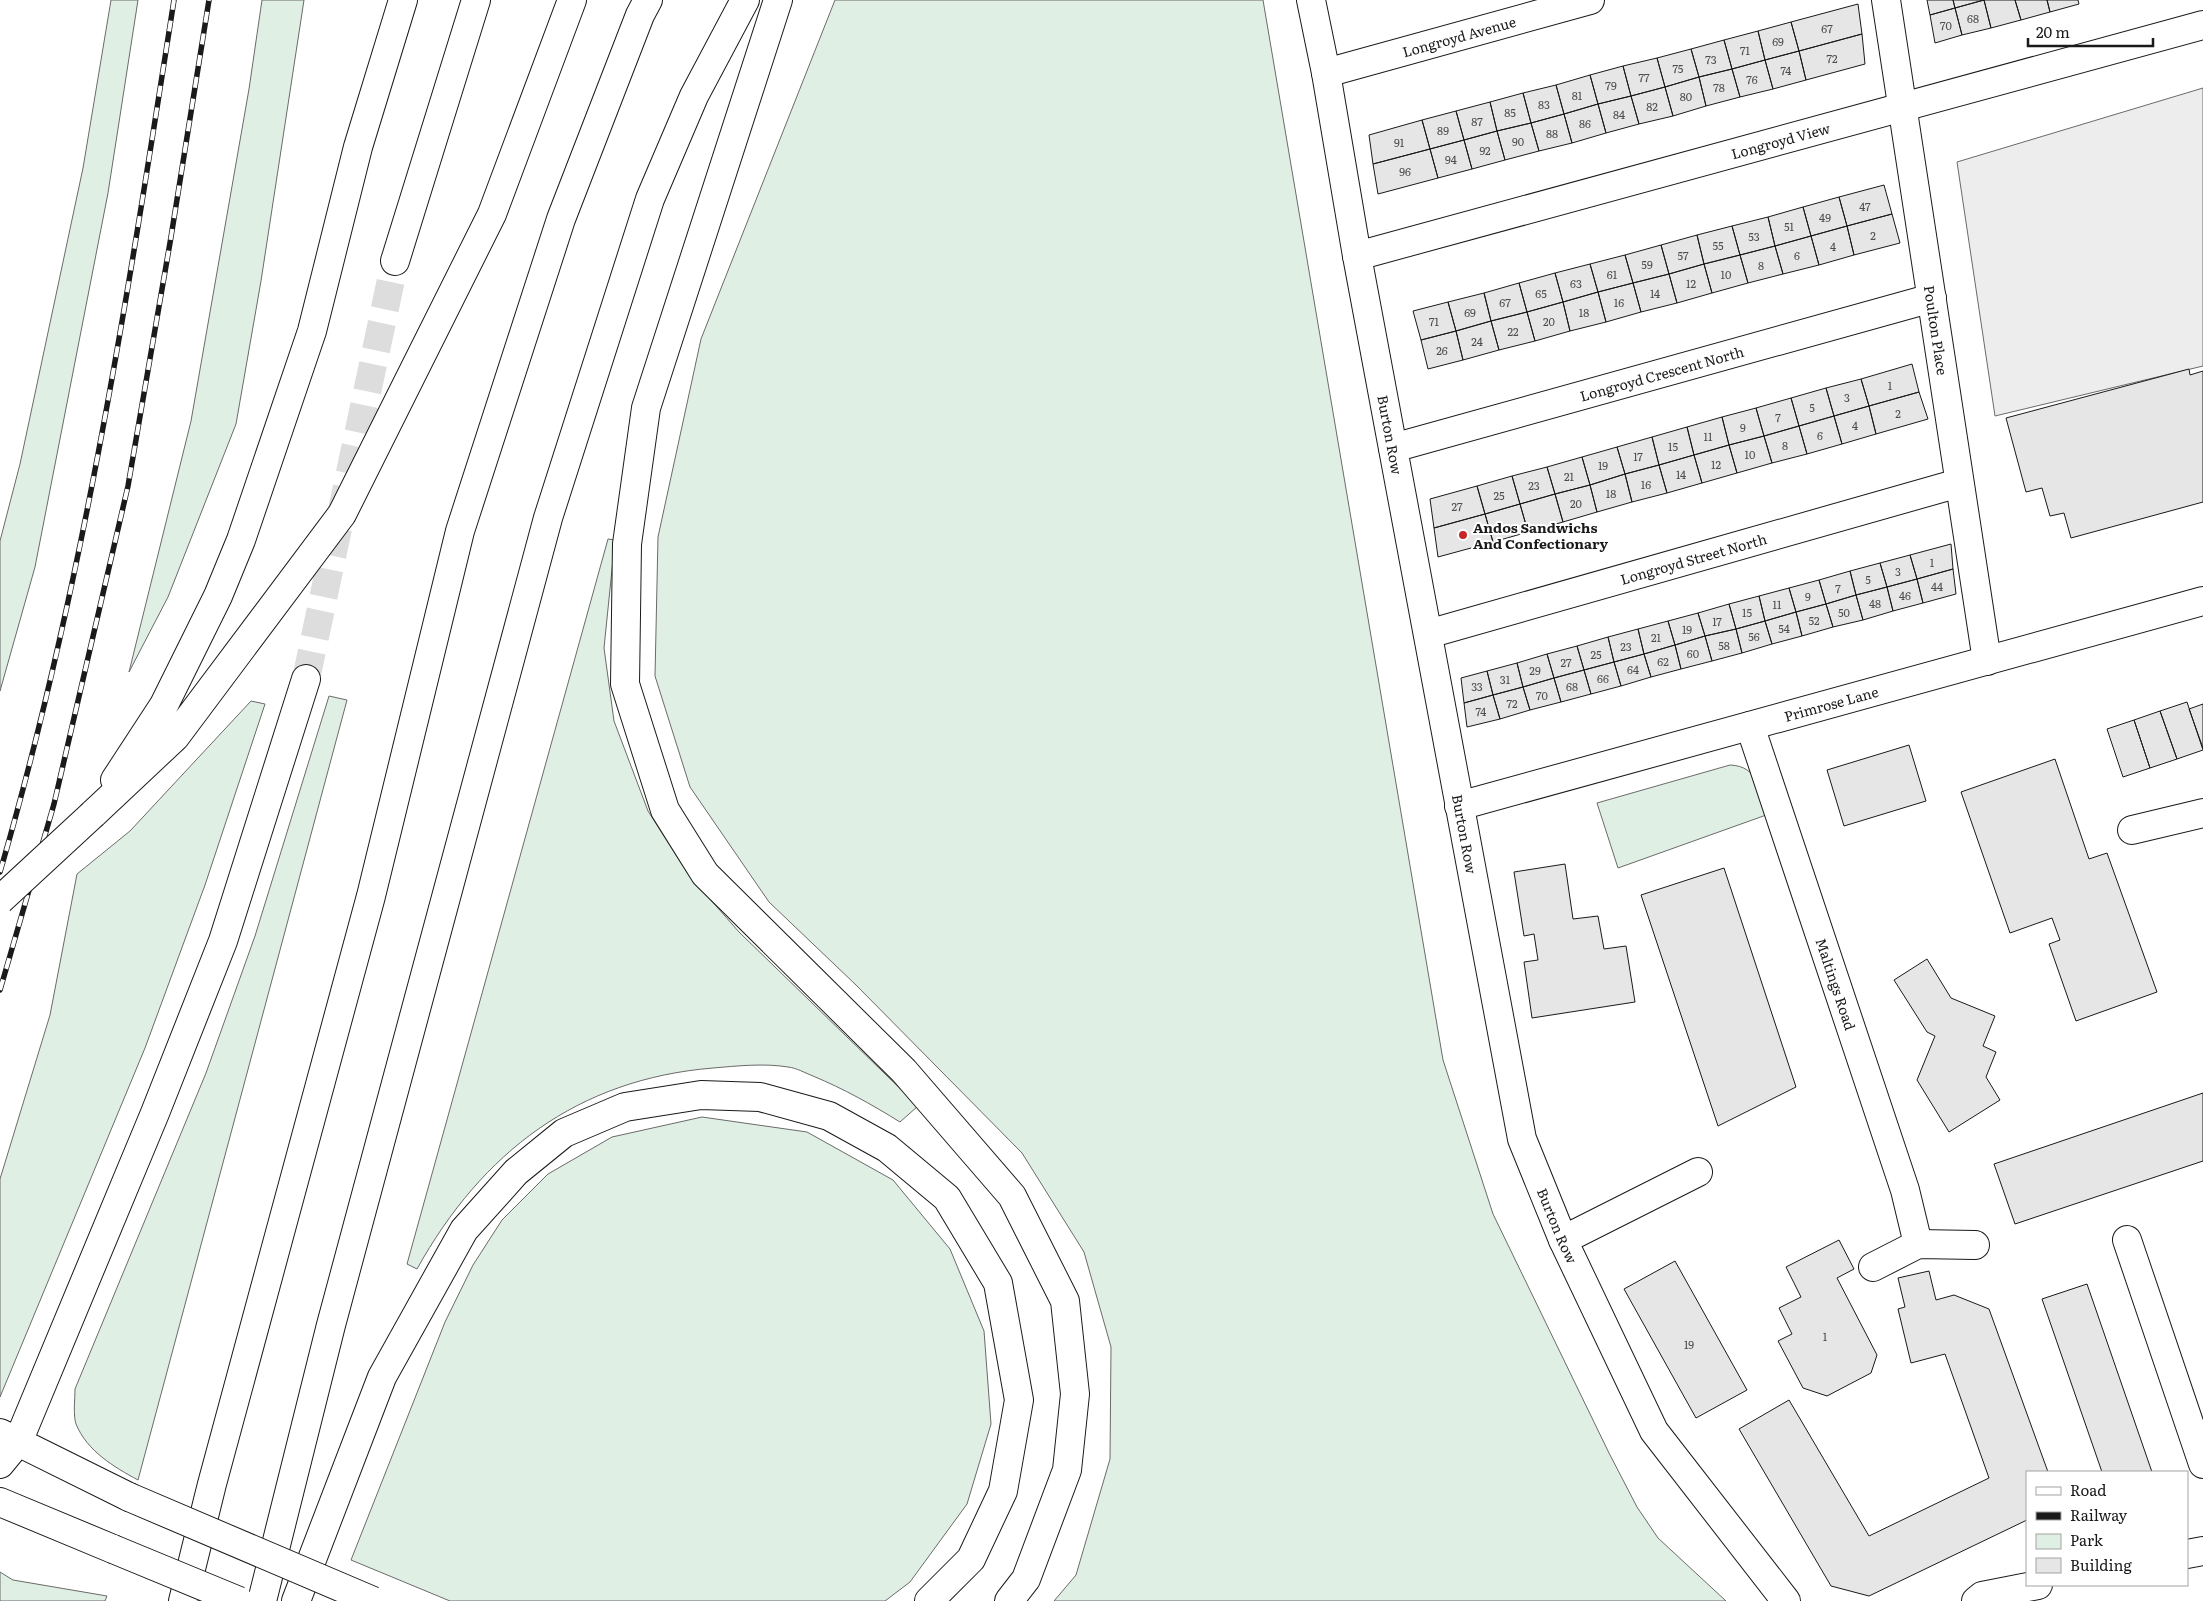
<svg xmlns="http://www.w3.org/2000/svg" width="2203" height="1601" font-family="Literata,serif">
	<rect width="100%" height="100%" fill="#fff"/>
	<path fill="#e0efe3" stroke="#6a6a6a" d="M111,0H138L108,193L35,567L0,691V541L20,464L83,168Z
		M262,0H304L261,281L236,424L168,597L129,672L191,421L249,89Z
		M835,0H1263L1443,1060L1493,1214L1609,1453L1637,1507L1658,1538L1726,1601H1054L1076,1575L1110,1459L1111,1347L1084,1252L1022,1153L856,985L769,902L690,787L655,676L658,537L701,339Z
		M608,539L615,540L604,648L614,721L648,811L688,874L739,932L918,1106L900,1122C871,1104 844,1089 813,1076C805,1073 797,1068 788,1067C764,1063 737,1066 713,1068C578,1079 482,1152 417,1269L407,1264Z
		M329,696L347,700L138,1480C114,1467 87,1451 76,1424C73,1415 75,1399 75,1389L206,1073L255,936Z
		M251,701L265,704L205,885L145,1048L0,1397V1179L50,1015L77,874L130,831Z
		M1730,765C1759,766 1760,792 1769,814L1618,868L1597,803Z
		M702,1117L807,1132L893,1180L950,1249L984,1331L991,1424L967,1504L910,1582L885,1601H450L351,1560L445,1322L473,1265L502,1220L548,1174L612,1137Z
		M0,1572L13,1580L107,1596L105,1601H0Z"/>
	<path fill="#ededed" stroke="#6a6a6a" d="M2203,88V366L1995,416L1957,162Z"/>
	<path fill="#e6e6e6" stroke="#1a1a1a" d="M1927,0H1953L1955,8L1930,15Z
		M1953,0H1984L1955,8Z
		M1984,0H2015L2021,20L1991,28Z
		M1984,0L1991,28L1962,35L1955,8Z
		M2015,0H2047L2050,12L2021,20Z
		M2047,0H2078L2079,4L2050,12Z
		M1858,4L1862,34L1799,51L1791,22Z
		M1955,8L1962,35L1935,43L1930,15Z
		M1791,22L1799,51L1765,60L1758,31Z
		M1758,31L1765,60L1732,69L1724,40Z
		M1862,34L1865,64L1806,80L1799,51Z
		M1724,40L1732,69L1699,77L1691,49Z
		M1691,49L1699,77L1665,87L1657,58Z
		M1799,51L1806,80L1773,89L1765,60Z
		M1657,58L1665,87L1631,96L1623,66Z
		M1765,60L1773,89L1740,97L1732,69Z
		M1623,66L1631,96L1598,104L1590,75Z
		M1732,69L1740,97L1706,106L1699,77Z
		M1590,75L1598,104L1564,114L1556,85Z
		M1699,77L1706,106L1673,116L1665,87Z
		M1556,85L1564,114L1531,123L1523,93Z
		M1665,87L1673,116L1639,124L1631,96Z
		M1523,93L1531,123L1497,131L1490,102Z
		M1631,96L1639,124L1606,133L1598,104Z
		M1490,102L1497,131L1464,140L1456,111Z
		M1598,104L1606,133L1572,143L1564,114Z
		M1456,111L1464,140L1430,149L1422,120Z
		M1564,114L1572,143L1539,151L1531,123Z
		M1422,120L1430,149L1373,164L1369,135Z
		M1531,123L1539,151L1505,160L1497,131Z
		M1497,131L1505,160L1472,169L1464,140Z
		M1464,140L1472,169L1438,178L1430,149Z
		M1430,149L1438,178L1378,194L1373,164Z
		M1884,185L1892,214L1847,226L1839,197Z
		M1839,197L1847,226L1811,236L1803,207Z
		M1803,207L1811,236L1775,246L1768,217Z
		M1892,214L1900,243L1854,255L1847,226Z
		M1768,217L1775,246L1740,255L1732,226Z
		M1732,226L1740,255L1704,264L1697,235Z
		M1847,226L1854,255L1819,265L1811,236Z
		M1697,235L1704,264L1669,274L1661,245Z
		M1811,236L1819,265L1783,274L1775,246Z
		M1661,245L1669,274L1633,283L1625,255Z
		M1775,246L1783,274L1748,283L1740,255Z
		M1625,255L1633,283L1598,292L1590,264Z
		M1740,255L1748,283L1712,293L1704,264Z
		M1590,264L1598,292L1563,302L1555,273Z
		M1704,264L1712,293L1677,303L1669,274Z
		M1555,273L1563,302L1527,312L1519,283Z
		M1669,274L1677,303L1641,312L1633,283Z
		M1519,283L1527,312L1491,321L1484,293Z
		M1633,283L1641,312L1606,322L1598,292Z
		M1598,292L1606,322L1570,331L1563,302Z
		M1484,293L1491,321L1456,331L1448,302Z
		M1448,302L1456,331L1421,340L1413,311Z
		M1563,302L1570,331L1535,341L1527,312Z
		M1527,312L1535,341L1499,350L1491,321Z
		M1491,321L1499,350L1463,360L1456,331Z
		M1456,331L1463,360L1428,369L1421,340Z
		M1912,364L1919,392L1869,406L1861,379Z
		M2189,369L2190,375L2203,371V502L2071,538L2064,513L2050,516L2042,488L2026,492L2006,418Z
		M1861,379L1869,406L1834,416L1826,388Z
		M1826,388L1834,416L1799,426L1791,398Z
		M1919,392L1928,419L1876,434L1869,406Z
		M1791,398L1799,426L1764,436L1756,408Z
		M1869,406L1876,434L1842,444L1834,416Z
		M1756,408L1764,436L1729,445L1722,417Z
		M1834,416L1842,444L1807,454L1799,426Z
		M1722,417L1729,445L1694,455L1687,427Z
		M1799,426L1807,454L1772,463L1764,436Z
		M1687,427L1694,455L1659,465L1652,437Z
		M1764,436L1772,463L1737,473L1729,445Z
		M1652,437L1659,465L1625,474L1617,447Z
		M1729,445L1737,473L1702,483L1694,455Z
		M1617,447L1625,474L1590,485L1582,457Z
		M1694,455L1702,483L1667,493L1659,465Z
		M1582,457L1590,485L1555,494L1547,467Z
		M1659,465L1667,493L1632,502L1625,474Z
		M1547,467L1555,494L1520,504L1512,476Z
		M1625,474L1632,502L1597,512L1590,485Z
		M1512,476L1520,504L1485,514L1477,486Z
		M1590,485L1597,512L1563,522L1555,494Z
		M1477,486L1485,514L1434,528L1430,499Z
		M1555,494L1563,522L1528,532L1520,504Z
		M1520,504L1528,532L1493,542L1485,514Z
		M1485,514L1493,542L1438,557L1434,528Z
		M1951,544L1953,569L1917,579L1910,555Z
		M1910,555L1917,579L1887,587L1880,563Z
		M1880,563L1887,587L1856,595L1850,571Z
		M1953,569L1956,594L1923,603L1917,579Z
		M1850,571L1856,595L1826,604L1819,580Z
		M1917,579L1923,603L1893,611L1887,587Z
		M1819,580L1826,604L1796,612L1789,588Z
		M1887,587L1893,611L1863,620L1856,595Z
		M1789,588L1796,612L1765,621L1759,596Z
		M1856,595L1863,620L1833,627L1826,604Z
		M1759,596L1765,621L1736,629L1729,604Z
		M1729,604L1736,629L1705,636L1698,613Z
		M1826,604L1833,627L1802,636L1796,612Z
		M1796,612L1802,636L1772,644L1765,621Z
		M1698,613L1705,636L1675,645L1668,621Z
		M1668,621L1675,645L1644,654L1638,629Z
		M1765,621L1772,644L1742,653L1736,629Z
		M1638,629L1644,654L1614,662L1608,637Z
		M1736,629L1742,653L1712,661L1705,636Z
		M1705,636L1712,661L1681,669L1675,645Z
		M1608,637L1614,662L1584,670L1577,646Z
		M1675,645L1681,669L1651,677L1644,654Z
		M1577,646L1584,670L1554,678L1547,654Z
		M1547,654L1554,678L1523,687L1517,663Z
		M1644,654L1651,677L1621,686L1614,662Z
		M1614,662L1621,686L1591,694L1584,670Z
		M1517,663L1523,687L1493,695L1487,671Z
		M1584,670L1591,694L1561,702L1554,678Z
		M1487,671L1493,695L1464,703L1461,678Z
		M1554,678L1561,702L1530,710L1523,687Z
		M1523,687L1530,710L1500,719L1493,695Z
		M1493,695L1500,719L1467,727L1464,703Z
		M2187,702L2203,750L2177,759L2160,711Z
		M2203,704V748L2189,709Z
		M2160,711L2177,759L2150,768L2134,720Z
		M2134,720L2150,768L2123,777L2107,729Z
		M1909,745L1926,801L1844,826L1827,770Z
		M2055,759L2089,859L2107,853L2157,992L2076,1021L2049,944L2060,940L2052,918L2010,933L1961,792Z
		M1565,864L1573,919L1598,916L1604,949L1626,946L1635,1002L1532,1018L1524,962L1538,960L1534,934L1524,936L1514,872Z
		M1724,868L1796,1087L1718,1126L1641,895Z
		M1927,959L1951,998L1995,1016L1983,1046L1996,1052L1986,1077L2000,1100L1949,1132L1917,1080L1935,1036L1927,1032L1894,980Z
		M2203,1093V1161L2015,1224L1994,1164Z
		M1839,1240L1854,1269L1837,1278L1877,1355L1871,1373L1827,1396L1803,1388L1778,1341L1792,1334L1779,1308L1801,1297L1786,1267Z
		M1675,1261L1747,1390L1696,1418L1624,1289Z
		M1929,1271L1936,1300L1954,1295L1989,1309L2048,1472H2027V1520L1869,1596L1831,1586L1739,1429L1789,1400L1869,1536L1989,1478L1945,1354L1911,1363L1898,1309L1905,1307L1898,1278Z
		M2087,1284L2152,1472H2102L2042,1299Z"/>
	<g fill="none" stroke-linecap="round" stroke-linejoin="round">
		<path stroke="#ddd" stroke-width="28" stroke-dasharray="28 14" stroke-linecap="butt" d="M306,679L395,261"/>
		<defs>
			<g id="minor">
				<path id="s1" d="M1311,0L1326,73L1357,256L1522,1139L1563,1240L1654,1431L1786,1601"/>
				<path id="s2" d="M1886,0L1987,661"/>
				<path id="s3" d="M1326,73L1590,0"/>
				<path id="s4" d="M1357,256L2203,25"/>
				<path id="s5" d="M1393,448L1932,298"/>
				<path id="s6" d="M1428,634L1959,483"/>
				<path id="s7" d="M1750,726L1905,1190L1918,1244"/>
				<path id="s8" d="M1459,806L2203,601"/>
				<path d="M2132,830L2203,813"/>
				<path d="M1563,1240L1698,1172"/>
				<path d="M2127,1240L2203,1464"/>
				<path d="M1873,1267L1918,1244L1975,1245"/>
				<path d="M2187,1554L2203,1551"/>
				<path d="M1976,1601L1982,1596L2038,1585"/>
			</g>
			<path id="highway" d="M778,0L646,408L627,544L625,684L665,810L705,874L904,1071L1012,1196L1065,1301L1075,1394L1067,1470L1026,1579L1009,1601
				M395,261L476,0
				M115,780L164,705L218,596L241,540L312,331L358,147L403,0
				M93,814L175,737L342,514L492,214L572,0
				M0,1433L129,1497
				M0,1464L18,1442L155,1113L223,941L306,679
				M0,1502L113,1549
				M183,1601L212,1484L371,896L460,531L561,219L640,15L648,0
				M262,1601L331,1325L548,518L650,199L694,96L745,0
				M296,1601L382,1377L464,1230L516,1172L564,1133L625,1107L701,1095L760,1097L829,1116L887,1148L947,1198L998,1283L1019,1400L1003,1491L971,1559L929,1601"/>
		</defs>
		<use href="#minor" stroke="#1a1a1a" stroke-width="30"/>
		<use href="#highway" stroke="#1a1a1a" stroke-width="30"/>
		<use href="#minor" stroke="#fff" stroke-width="28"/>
		<use href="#highway" stroke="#fff" stroke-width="28"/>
		<defs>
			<path id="rail" d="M0,872C83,587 128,293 174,0
				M0,990L54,804L128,486L171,237L209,0"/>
		</defs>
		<use href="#rail" stroke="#1a1a1a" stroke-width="5.5"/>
		<use href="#rail" stroke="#fff" stroke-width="4" stroke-dasharray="11" stroke-linecap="butt"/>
		<defs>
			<path id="highway-bridge" d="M0,900L93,814
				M129,1497L373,1601
				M113,1549L239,1601"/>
		</defs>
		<use href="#highway-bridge" stroke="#1a1a1a" stroke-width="30" stroke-linecap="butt"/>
		<use href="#highway-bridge" stroke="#fff" stroke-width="28"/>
	</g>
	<circle fill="#c62828" stroke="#fff" stroke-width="2" cx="1463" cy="535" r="5"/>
	<g text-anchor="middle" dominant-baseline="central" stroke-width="4" stroke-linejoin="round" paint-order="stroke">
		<g font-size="11" fill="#4d4d4d">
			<text x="1973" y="18">68</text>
			<text x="1946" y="25">70</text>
			<text x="1827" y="28">67</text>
			<text x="1778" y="41">69</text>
			<text x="1745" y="50">71</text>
			<text x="1832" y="58">72</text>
			<text x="1711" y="59">73</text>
			<text x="1678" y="68">75</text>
			<text x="1786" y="70">74</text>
			<text x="1644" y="77">77</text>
			<text x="1752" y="79">76</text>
			<text x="1611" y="85">79</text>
			<text x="1719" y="87">78</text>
			<text x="1577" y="95">81</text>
			<text x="1686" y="96">80</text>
			<text x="1544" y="104">83</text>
			<text x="1652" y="106">82</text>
			<text x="1510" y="112">85</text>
			<text x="1619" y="114">84</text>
			<text x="1477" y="121">87</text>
			<text x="1585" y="123">86</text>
			<text x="1443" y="130">89</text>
			<text x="1552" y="133">88</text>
			<text x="1518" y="141">90</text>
			<text x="1399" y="142">91</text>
			<text x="1485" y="150">92</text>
			<text x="1451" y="159">94</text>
			<text x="1405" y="171">96</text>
			<text x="1865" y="206">47</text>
			<text x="1825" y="217">49</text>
			<text x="1789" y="226">51</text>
			<text x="1873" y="235">2</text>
			<text x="1754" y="236">53</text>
			<text x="1718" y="245">55</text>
			<text x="1833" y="246">4</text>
			<text x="1683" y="255">57</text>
			<text x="1797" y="255">6</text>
			<text x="1647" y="264">59</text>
			<text x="1761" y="265">8</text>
			<text x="1612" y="274">61</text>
			<text x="1726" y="274">10</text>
			<text x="1576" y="283">63</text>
			<text x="1691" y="283">12</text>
			<text x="1541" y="293">65</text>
			<text x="1655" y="293">14</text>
			<text x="1505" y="302">67</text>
			<text x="1619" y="302">16</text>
			<text x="1470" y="312">69</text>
			<text x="1584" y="312">18</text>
			<text x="1434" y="321">71</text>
			<text x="1549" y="321">20</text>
			<text x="1513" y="331">22</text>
			<text x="1477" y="341">24</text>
			<text x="1442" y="350">26</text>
			<text x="1890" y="385">1</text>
			<text x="1847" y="397">3</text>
			<text x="1812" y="407">5</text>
			<text x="1898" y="413">2</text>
			<text x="1778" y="417">7</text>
			<text x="1855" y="425">4</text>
			<text x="1743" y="427">9</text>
			<text x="1820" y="435">6</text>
			<text x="1708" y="436">11</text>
			<text x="1785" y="445">8</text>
			<text x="1673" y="446">15</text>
			<text x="1750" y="454">10</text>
			<text x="1638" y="456">17</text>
			<text x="1716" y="464">12</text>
			<text x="1603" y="465">19</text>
			<text x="1681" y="474">14</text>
			<text x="1569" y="476">21</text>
			<text x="1646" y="484">16</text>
			<text x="1534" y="485">23</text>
			<text x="1611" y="493">18</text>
			<text x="1499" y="495">25</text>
			<text x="1576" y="503">20</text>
			<text x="1457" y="506">27</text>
			<text x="1932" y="562">1</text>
			<text x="1898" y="571">3</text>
			<text x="1868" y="579">5</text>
			<text x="1937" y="586">44</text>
			<text x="1838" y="588">7</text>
			<text x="1905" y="595">46</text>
			<text x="1808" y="596">9</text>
			<text x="1875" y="603">48</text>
			<text x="1777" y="604">11</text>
			<text x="1747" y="612">15</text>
			<text x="1844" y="612">50</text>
			<text x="1814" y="620">52</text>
			<text x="1717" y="621">17</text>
			<text x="1784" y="628">54</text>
			<text x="1687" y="629">19</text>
			<text x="1754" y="636">56</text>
			<text x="1656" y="637">21</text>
			<text x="1724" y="645">58</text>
			<text x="1626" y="646">23</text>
			<text x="1693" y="653">60</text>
			<text x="1596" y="654">25</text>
			<text x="1663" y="661">62</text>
			<text x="1566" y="662">27</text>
			<text x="1633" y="669">64</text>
			<text x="1535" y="670">29</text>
			<text x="1603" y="678">66</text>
			<text x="1505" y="679">31</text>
			<text x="1477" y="686">33</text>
			<text x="1572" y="686">68</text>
			<text x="1542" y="695">70</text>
			<text x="1512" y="703">72</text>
			<text x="1481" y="711">74</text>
			<text x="1825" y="1336">1</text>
			<text x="1689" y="1344">19</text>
		</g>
		<g font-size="14" fill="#1a1a1a" stroke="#fff">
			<text stroke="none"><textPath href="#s3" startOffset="138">Longroyd Avenue</textPath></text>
			<text stroke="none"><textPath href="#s4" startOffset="439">Longroyd View</textPath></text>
			<text stroke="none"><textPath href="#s2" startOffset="334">Poulton Place</textPath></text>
			<text stroke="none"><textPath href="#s5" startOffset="279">Longroyd Crescent North</textPath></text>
			<text stroke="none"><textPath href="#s1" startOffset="442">Burton Row</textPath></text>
			<text stroke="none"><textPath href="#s6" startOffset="276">Longroyd Street North</textPath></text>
			<text stroke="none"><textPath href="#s8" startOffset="386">Primrose Lane</textPath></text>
			<text stroke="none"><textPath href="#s1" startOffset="848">Burton Row</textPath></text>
			<text stroke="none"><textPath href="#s7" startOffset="272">Maltings Road</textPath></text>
			<text stroke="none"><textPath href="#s1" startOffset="1252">Burton Row</textPath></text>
		</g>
		<g font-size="14" font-weight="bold" fill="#1a1a1a" stroke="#fff" text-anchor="start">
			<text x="1473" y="527">Andos Sandwichs<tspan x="1473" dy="16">And Confectionary</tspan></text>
		</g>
	</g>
	<rect x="2026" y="1471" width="162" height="115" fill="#ffffff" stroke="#a3a3a3"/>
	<rect x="2036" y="1487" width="25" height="8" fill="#ffffff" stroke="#a3a3a3"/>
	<text x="2070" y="1496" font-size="15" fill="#1a1a1a">Road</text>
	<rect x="2036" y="1512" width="25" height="8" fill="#1a1a1a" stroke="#a3a3a3"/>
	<text x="2070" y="1521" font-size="15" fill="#1a1a1a">Railway</text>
	<rect x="2036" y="1534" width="25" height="15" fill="#e0efe3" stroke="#a3a3a3"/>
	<text x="2070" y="1546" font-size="15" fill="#1a1a1a">Park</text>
	<rect x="2036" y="1558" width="25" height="15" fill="#e6e6e6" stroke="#a3a3a3"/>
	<text x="2070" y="1571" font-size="15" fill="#1a1a1a">Building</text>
	<path d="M2028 38v8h125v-8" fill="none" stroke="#1a1a1a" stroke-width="2.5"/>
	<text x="2036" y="38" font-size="15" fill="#1a1a1a" stroke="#ffffff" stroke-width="4" paint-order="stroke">20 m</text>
</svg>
